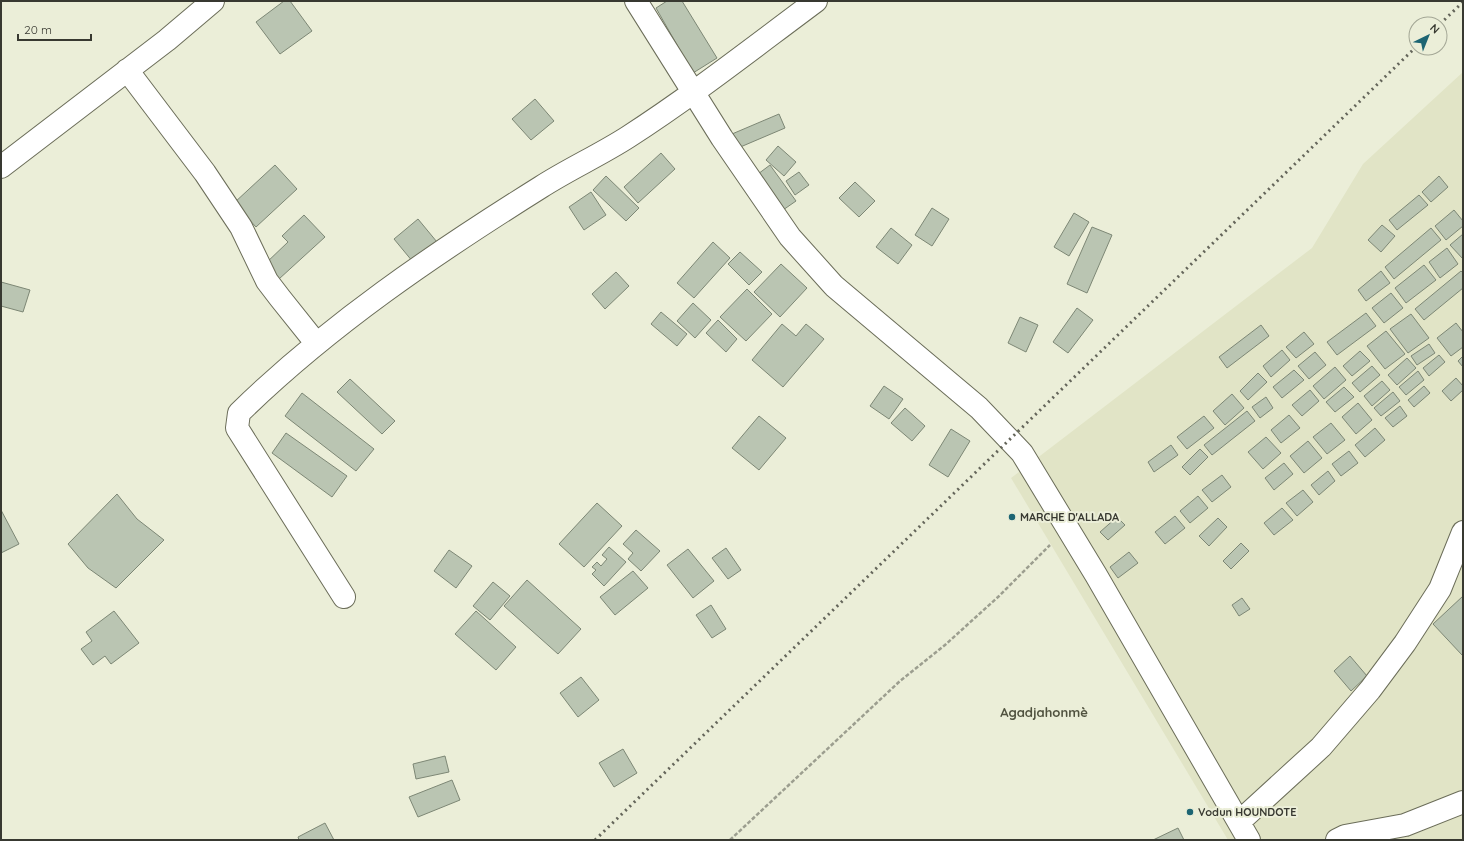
<svg xmlns="http://www.w3.org/2000/svg" width="1464" height="841" font-family="Quicksand,sans-serif">
	<rect width="100%" height="100%" fill="#ebeed8"/>
	<path fill="#e1e4c6" d="M1463,72V840H1228L1011,478L1312,248L1363,164Z"/>
	<path fill="#bac5b2" stroke="#7d8775" d="M284,1H290L312,31L280,54L256,22Z
		M667,1H682L717,58L693,73L656,8Z
		M535,99L554,121L531,140L512,119Z
		M779,114L785,128L738,148L732,134Z
		M778,146L796,162L784,176L766,160Z
		M661,153L675,169L638,203L624,187Z
		M275,165L297,189L256,227L234,203Z
		M770,165L796,201L783,210L758,174Z
		M799,172L809,185L795,195L786,181Z
		M606,176L639,208L626,221L593,190Z
		M1439,176L1448,187L1431,202L1422,192Z
		M855,182L875,201L859,217L839,198Z
		M591,192L606,215L584,230L569,207Z
		M1419,195L1428,205L1397,230L1389,220Z
		M932,208L949,219L932,246L915,235Z
		M1454,210L1463,221V226L1446,240L1435,226Z
		M1074,213L1089,222L1069,256L1054,247Z
		M304,215L325,237L279,279L265,264L288,242L282,236Z
		M418,219L437,242L413,262L394,239Z
		M1382,225L1395,236L1381,252L1368,240Z
		M1092,227L1112,235L1087,293L1067,284Z
		M891,228L912,245L898,264L876,247Z
		M1431,228L1441,240L1394,279L1385,267Z
		M1463,234V259L1450,245Z
		M713,242L730,258L694,298L677,283Z
		M1447,248L1458,264L1440,278L1429,262Z
		M740,252L762,272L749,285L728,264Z
		M781,264L807,288L780,317L754,292Z
		M1424,265L1436,280L1406,303L1395,288Z
		M1381,271L1390,283L1366,301L1358,290Z
		M1461,271L1463,273V288L1424,320L1415,309Z
		M616,272L629,286L605,309L592,294Z
		M1,282L30,290L23,312L1,306Z
		M747,289L772,314L746,341L720,317Z
		M1391,293L1403,308L1384,323L1372,308Z
		M693,303L711,320L695,338L677,321Z
		M1077,308L1093,320L1068,353L1053,342Z
		M661,312L687,334L677,346L651,324Z
		M1366,313L1376,326L1337,355L1327,342Z
		M1411,314L1429,338L1408,353L1390,329Z
		M1020,317L1038,325L1026,352L1008,343Z
		M718,320L737,339L726,352L706,333Z
		M1456,323L1463,332V347L1451,356L1437,338Z
		M782,324L796,336L806,324L824,339L783,387L752,360Z
		M1261,325L1269,336L1227,368L1219,357Z
		M1386,331L1405,354L1385,369L1367,346Z
		M1304,332L1314,344L1296,358L1286,347Z
		M1429,344L1435,353L1417,365L1411,356Z
		M1282,350L1290,360L1271,377L1263,366Z
		M1360,351L1370,361L1352,376L1343,366Z
		M1315,352L1326,365L1309,379L1298,366Z
		M1439,355L1445,362L1429,376L1423,368Z
		M1463,356V367L1458,361Z
		M1407,358L1416,368L1397,385L1388,375Z
		M1372,366L1380,375L1360,392L1352,383Z
		M1335,367L1346,380L1324,399L1313,386Z
		M1294,370L1304,380L1282,398L1273,387Z
		M1418,371L1424,380L1406,395L1399,387Z
		M1258,373L1267,382L1248,400L1240,391Z
		M1456,378L1463,386V390L1451,401L1442,391Z
		M350,379L395,421L382,434L337,392Z
		M1382,381L1390,390L1372,406L1364,396Z
		M884,386L903,399L889,419L870,406Z
		M1424,386L1430,393L1414,407L1408,400Z
		M1344,387L1354,397L1335,412L1326,402Z
		M1310,390L1319,401L1302,416L1292,405Z
		M1393,392L1400,401L1381,416L1374,408Z
		M302,393L374,449L356,471L285,416Z
		M1232,394L1244,408L1225,425L1213,411Z
		M1266,397L1273,408L1260,418L1252,407Z
		M1358,403L1372,420L1356,434L1342,417Z
		M1400,406L1407,416L1393,427L1385,418Z
		M905,408L925,426L912,441L891,423Z
		M1247,411L1255,421L1212,455L1204,445Z
		M1289,415L1300,428L1281,443L1271,430Z
		M759,416L786,438L759,470L732,448Z
		M1204,416L1214,428L1187,449L1177,437Z
		M1331,423L1345,440L1327,454L1313,437Z
		M1375,428L1385,440L1365,457L1355,445Z
		M951,429L970,441L948,477L929,465Z
		M286,433L347,476L332,497L272,453Z
		M1266,437L1281,453L1263,469L1248,452Z
		M1308,441L1322,458L1304,473L1290,456Z
		M1171,445L1178,455L1154,472L1148,462Z
		M1200,449L1208,457L1190,475L1182,467Z
		M1349,451L1358,463L1341,476L1332,464Z
		M1284,463L1293,474L1274,490L1265,478Z
		M1328,471L1335,481L1319,495L1311,485Z
		M1222,475L1231,487L1212,502L1202,490Z
		M1303,490L1313,502L1297,516L1286,503Z
		M117,494L137,519L164,540L116,588L88,568L68,544Z
		M1198,496L1208,508L1190,523L1180,511Z
		M597,503L622,526L584,567L559,544Z
		M1282,508L1293,520L1274,535L1264,523Z
		M1,510L19,544L1,553Z
		M1175,516L1185,528L1165,544L1155,532Z
		M1117,517L1125,525L1108,540L1100,532Z
		M1218,518L1227,527L1209,546L1199,536Z
		M636,530L660,551L641,571L628,559L633,553L623,544Z
		M1241,543L1249,551L1231,569L1223,561Z
		M609,547L626,562L604,586L592,574L596,570L592,567L597,562L601,566L607,559L602,555Z
		M726,548L741,570L728,579L712,558Z
		M688,549L714,581L693,598L667,565Z
		M449,550L472,566L456,588L434,571Z
		M1129,552L1138,563L1118,578L1110,567Z
		M633,571L648,588L615,615L600,597Z
		M527,580L581,629L558,654L504,606Z
		M493,582L510,596L490,620L473,606Z
		M1463,596V654L1462,655L1433,624Z
		M1242,598L1250,609L1239,616L1232,605Z
		M711,605L726,629L712,638L696,615Z
		M114,611L139,643L111,664L105,656L93,665L81,649L92,641L86,632Z
		M476,611L516,647L496,670L455,634Z
		M1350,656L1367,676L1351,691L1334,671Z
		M581,677L599,700L578,717L560,693Z
		M623,749L637,773L614,787L599,763Z
		M445,756L449,772L416,779L413,764Z
		M452,780L460,800L418,817L409,797Z
		M325,823L334,840H299L298,837Z
		M1178,828L1184,840H1153Z"/>
	<g fill="none" stroke-linecap="round" stroke-linejoin="round">
		<defs>
			<path id="minor" d="M636,1L722,138L790,237L834,286L979,408L1022,453L1096,575L1249,840
				M127,70L205,173L241,227L267,281L280,298L316,343
				M1,167L167,40L213,1
				M344,597L237,428L239,413C329,325 434,254 541,187C569,169 600,155 628,137C693,95 754,47 816,1
				M1239,822L1321,747L1370,690L1405,643L1440,589L1463,532
				M1337,840L1345,836L1405,825L1463,802"/>
		</defs>
		<use href="#minor" stroke="#6b6d59" stroke-width="24"/>
		<path stroke="#9c9e8f" stroke-width="2.5" stroke-dasharray="4 2" stroke-linecap="butt" d="M730,840L900,681L945,645L998,597L1050,545"/>
		<use href="#minor" stroke="#fff" stroke-width="22"/>
		<path stroke="#64655a" stroke-width="3" stroke-dasharray="2 4" stroke-linecap="butt" d="M1440,24L1463,2
			M595,840L1416,47"/>
	</g>
	<g fill="#1d6573" stroke="#ebeed8" stroke-width="1.5">
		<circle cx="1012" cy="517" r="4"/>
		<circle cx="1190" cy="812" r="4"/>
	</g>
	<g text-anchor="middle" dominant-baseline="central" stroke-width="4" stroke-linejoin="round" paint-order="stroke">
		<g font-size="11" font-weight="bold" fill="#383931" stroke="#ebeed8" text-anchor="start">
			<text x="1020" y="517">MARCHE D'ALLADA</text>
			<text x="1198" y="812">Vodun HOUNDOTE</text>
		</g>
		<g font-size="13" font-weight="bold" fill="#50523f" stroke="#ebeed8">
			<text x="1044" y="712">Agadjahonmè</text>
		</g>
	</g>
	<rect width="1464" height="841" fill="none" stroke="#383931" stroke-width="4"/>
	<g transform="translate(1428 36) rotate(43)"><circle r="19" fill="#ebeed8" stroke="#a3a695"/>
	<path d="M0-3L7 15L0 10L-7 15Z" fill="#1d6573"/>
	<text y="-6" font-size="11" font-weight="bold" text-anchor="middle" fill="#383931">N</text>
	</g>
	<path d="M18 34v6h73v-6" fill="none" stroke="#383931" stroke-width="2"/>
	<text x="24" y="34" font-size="12" fill="#383931" stroke="#ebeed8" stroke-width="3" paint-order="stroke">20 m</text>
</svg>
